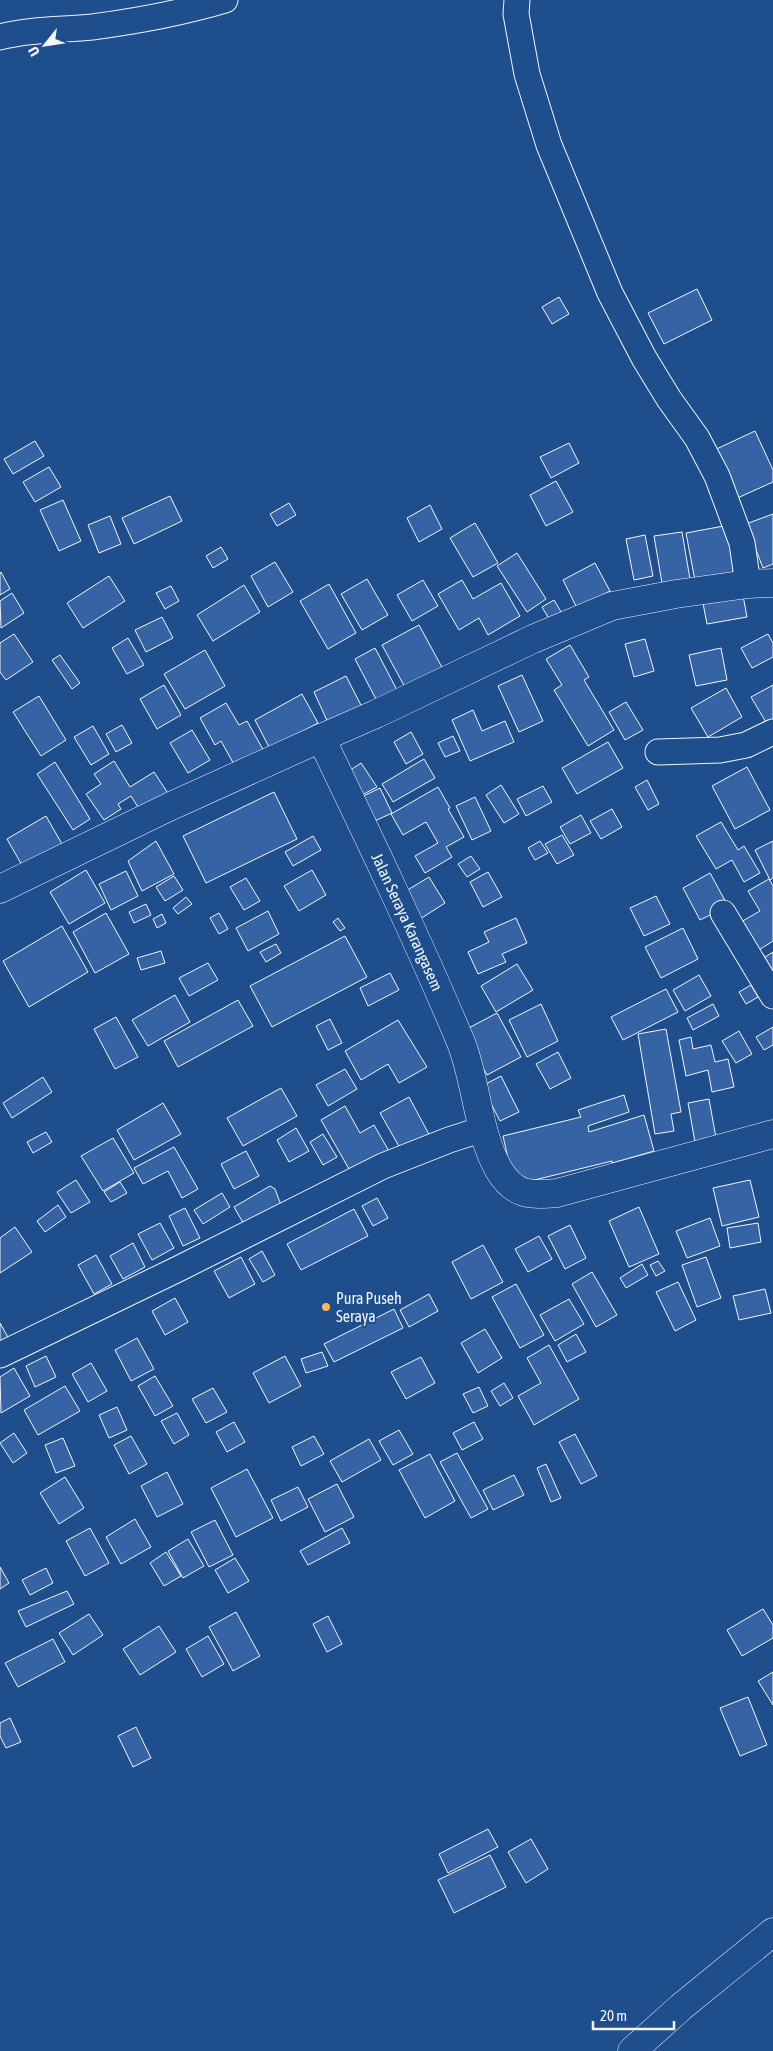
<svg xmlns="http://www.w3.org/2000/svg" width="773" height="2051" font-family="'Asap Condensed',sans-serif">
	<rect width="100%" height="100%" fill="#1f4e8c"/>
	<path fill="#3563a3" stroke="#f2f6ff" d="M697,289L712,320L664,344L648,313Z
		M559,297L569,314L552,324L542,307Z
		M755,431L773,470V482L733,500L710,452Z
		M35,441L44,456L13,474L4,459Z
		M569,443L579,463L551,478L540,457Z
		M49,467L61,487L35,502L23,482Z
		M556,481L573,512L546,526L530,495Z
		M170,496L182,521L134,544L122,518Z
		M63,500L81,541L59,551L40,510Z
		M289,503L296,515L277,526L270,514Z
		M430,505L442,529L419,542L407,518Z
		M773,514V564L763,568L746,524Z
		M110,516L121,544L99,553L88,525Z
		M475,523L498,563L473,577L450,538Z
		M729,525L739,577L696,586L686,533Z
		M682,532L691,585L663,589L654,536Z
		M645,535L653,576L634,580L626,539Z
		M221,547L228,559L213,568L206,556Z
		M517,553L546,599L527,612L497,566Z
		M275,562L293,592L268,607L251,576Z
		M595,563L610,591L577,608L563,580Z
		M1,572L10,589L0,595V573Z
		M109,576L125,601L83,628L67,603Z
		M367,579L388,615L362,630L341,594Z
		M423,580L438,606L412,621L397,595Z
		M462,580L473,599L501,583L520,616L488,635L479,618L459,630L438,594Z
		M329,584L356,633L328,649L300,601Z
		M244,585L260,612L213,641L197,615Z
		M171,586L179,601L165,609L156,593Z
		M742,590L747,617L707,624L702,598Z
		M12,593L24,613L1,628L0,601Z
		M554,600L563,615L551,622L542,607Z
		M162,617L173,638L146,652L135,630Z
		M419,625L444,671L407,691L382,645Z
		M14,634L33,662L6,680L0,672V643Z
		M768,634L773,643V657L752,668L741,648Z
		M128,638L144,665L127,674L112,648Z
		M645,639L654,671L634,677L625,644Z
		M570,645L589,677L584,680L614,730L588,746L554,690L562,685L546,659Z
		M375,648L399,694L379,705L355,659Z
		M721,648L727,680L696,686L689,655Z
		M205,650L225,686L185,709L164,674Z
		M60,655L80,683L72,689L52,660Z
		M522,675L543,721L519,732L498,686Z
		M346,676L363,709L329,725L314,692Z
		M164,685L181,715L157,729L140,699Z
		M773,685V721L767,724L751,697Z
		M726,688L742,717L708,737L691,708Z
		M302,694L318,723L270,749L255,720Z
		M39,696L66,740L41,756L13,712Z
		M626,702L643,730L625,740L609,712Z
		M226,703L239,725L247,721L265,753L236,768L221,741L215,745L200,718Z
		M473,710L482,731L505,721L514,742L470,761L452,720Z
		M122,725L132,743L116,752L106,734Z
		M93,726L109,754L91,765L74,737Z
		M192,730L210,760L188,773L170,743Z
		M411,732L423,754L406,764L394,742Z
		M453,736L460,751L445,757L438,743Z
		M608,742L623,768L577,794L562,768Z
		M424,759L435,778L393,802L382,784Z
		M114,761L130,787L154,772L171,798L143,815L131,796L118,804L121,809L104,820L86,794L101,784L94,774Z
		M55,762L90,819L73,830L37,774Z
		M361,763L377,787L360,796L346,773Z
		M747,767L770,810L735,829L712,786Z
		M647,780L659,804L648,810L635,787Z
		M501,785L519,814L504,823L486,795Z
		M543,786L552,802L526,816L517,799Z
		M438,787L450,808L448,809L464,837L446,847L452,857L425,873L415,856L438,843L426,822L403,835L391,814Z
		M380,788L392,813L364,826L353,801Z
		M274,792L297,839L206,883L183,836Z
		M475,797L491,831L472,840L456,806Z
		M612,809L622,827L601,839L590,821Z
		M581,815L591,833L570,844L560,827Z
		M46,816L62,844L23,867L7,839Z
		M721,822L738,850L744,846L760,873L744,882L732,860L716,869L696,836Z
		M562,835L574,855L557,864L545,844Z
		M313,836L321,850L293,866L285,852Z
		M156,841L174,874L142,891L128,861Z
		M540,841L548,853L535,860L528,848Z
		M773,841V878L770,880L755,850Z
		M471,856L480,869L467,877L458,864Z
		M86,870L105,903L69,924L50,892Z
		M312,870L326,895L299,911L284,886Z
		M126,871L138,896L111,910L99,884Z
		M488,872L502,897L483,907L470,882Z
		M710,873L728,906L700,920L683,888Z
		M174,876L183,890L165,901L156,887Z
		M429,877L445,903L417,921L401,894Z
		M246,878L260,901L244,910L230,887Z
		M769,879L773,886V941L751,955L734,926L760,911L748,891Z
		M656,896L670,924L644,936L630,908Z
		M186,897L192,904L178,914L173,908Z
		M146,904L151,915L134,923L129,912Z
		M268,911L279,934L248,951L236,928Z
		M106,913L129,954L95,973L73,932Z
		M219,913L228,929L219,934L210,918Z
		M162,914L166,923L157,928L153,919Z
		M338,918L345,928L340,931L333,922Z
		M516,918L527,943L502,954L506,962L478,974L468,952L489,942L484,932Z
		M62,926L88,972L29,1007L3,961Z
		M683,928L698,959L661,978L645,947Z
		M345,936L367,977L272,1027L250,986Z
		M276,944L281,953L266,962L260,952Z
		M161,951L165,963L141,970L137,958Z
		M773,952V992L756,963Z
		M208,963L218,980L189,996L179,978Z
		M517,964L533,990L496,1012L481,986Z
		M390,973L399,990L368,1006L360,988Z
		M699,975L711,996L685,1011L673,990Z
		M751,985L758,997L746,1004L739,992Z
		M666,989L678,1012L623,1040L611,1017Z
		M175,995L190,1022L148,1046L132,1020Z
		M238,1000L253,1026L178,1067L164,1041Z
		M541,1004L558,1041L527,1057L509,1020Z
		M713,1004L719,1016L693,1030L687,1018Z
		M497,1013L521,1057L487,1075L463,1031Z
		M116,1017L138,1057L115,1069L94,1029Z
		M330,1019L342,1043L328,1050L316,1026Z
		M398,1020L427,1067L399,1083L388,1064L361,1080L345,1051Z
		M773,1027V1045L764,1050L756,1037Z
		M666,1029L681,1112L671,1114L674,1131L655,1134L638,1034Z
		M739,1031L752,1054L736,1063L722,1041Z
		M691,1037L693,1049L711,1045L715,1062L728,1059L734,1087L712,1092L708,1070L686,1076L679,1040Z
		M558,1052L571,1078L550,1089L536,1064Z
		M345,1069L357,1089L328,1106L316,1085Z
		M501,1076L519,1112L500,1121L482,1086Z
		M43,1077L52,1092L12,1118L3,1103Z
		M281,1088L297,1116L243,1146L227,1118Z
		M624,1095L629,1112L588,1126L589,1132L644,1115L654,1151L612,1163V1161L514,1185L503,1136L581,1117L578,1110Z
		M409,1097L432,1140L404,1155L380,1113Z
		M709,1099L716,1138L695,1142L688,1103Z
		M163,1103L181,1134L134,1160L117,1130Z
		M345,1106L360,1133L374,1125L390,1153L353,1176L321,1120Z
		M296,1128L309,1151L289,1162L277,1140Z
		M46,1132L52,1142L33,1153L27,1142Z
		M323,1134L337,1157L323,1165L310,1142Z
		M113,1138L134,1173L103,1191L81,1156Z
		M174,1147L198,1189L182,1198L168,1171L143,1184L134,1168Z
		M246,1151L259,1176L234,1189L221,1164Z
		M76,1180L90,1202L71,1213L57,1192Z
		M750,1180L759,1217L722,1226L713,1188Z
		M120,1182L127,1193L111,1202L104,1192Z
		M270,1186L275,1189L281,1205L245,1226L234,1207Z
		M222,1193L230,1207L203,1224L194,1210Z
		M377,1198L388,1218L373,1226L362,1206Z
		M58,1205L66,1217L45,1232L37,1221Z
		M639,1207L659,1254L629,1267L609,1221Z
		M185,1208L200,1238L183,1246L169,1216Z
		M354,1209L368,1236L301,1270L287,1244Z
		M710,1218L720,1246L687,1258L676,1231Z
		M160,1223L174,1248L152,1260L138,1234Z
		M758,1223L761,1242L730,1248L727,1228Z
		M570,1225L586,1258L565,1269L548,1236Z
		M15,1227L32,1252L0,1273V1238Z
		M539,1236L552,1259L528,1272L515,1249Z
		M133,1243L145,1267L123,1279L110,1256Z
		M483,1245L503,1282L471,1299L452,1262Z
		M262,1251L275,1275L263,1282L249,1259Z
		M96,1255L112,1284L94,1294L78,1265Z
		M241,1257L255,1284L229,1298L214,1271Z
		M706,1257L721,1298L697,1307L682,1265Z
		M658,1261L665,1271L656,1276L650,1265Z
		M642,1264L648,1275L626,1288L620,1278Z
		M592,1272L617,1315L596,1327L572,1284Z
		M678,1282L696,1320L675,1331L656,1292Z
		M516,1284L544,1335L520,1348L492,1297Z
		M765,1289L771,1313L739,1320L733,1296Z
		M429,1294L438,1311L409,1327L400,1310Z
		M175,1298L188,1322L165,1335L152,1311Z
		M569,1299L584,1324L555,1341L540,1315Z
		M394,1309L403,1328L334,1362L324,1344Z
		M0,1323L9,1339L0,1345Z
		M485,1329L502,1358L478,1373L461,1343Z
		M576,1334L586,1352L567,1362L558,1345Z
		M137,1338L154,1369L131,1381L115,1350Z
		M549,1345L579,1399L534,1425L518,1396L541,1383L527,1358Z
		M322,1352L328,1366L306,1373L301,1359Z
		M46,1356L56,1377L35,1387L26,1366Z
		M285,1356L301,1386L269,1403L253,1373Z
		M421,1357L435,1383L406,1399L391,1372Z
		M91,1363L107,1391L88,1402L72,1374Z
		M14,1368L30,1396L1,1413L0,1377Z
		M155,1376L173,1406L155,1416L138,1386Z
		M504,1383L513,1398L500,1406L491,1391Z
		M65,1386L80,1411L38,1435L24,1410Z
		M479,1387L488,1406L473,1413L463,1394Z
		M213,1388L227,1412L206,1423L192,1399Z
		M117,1407L127,1430L109,1438L99,1415Z
		M177,1413L189,1435L174,1444L161,1421Z
		M234,1422L245,1442L227,1452L216,1432Z
		M474,1422L483,1439L462,1450L453,1433Z
		M399,1430L413,1454L393,1465L379,1441Z
		M14,1433L27,1453L13,1463L0,1443Z
		M575,1434L597,1476L581,1484L559,1442Z
		M131,1436L147,1464L129,1474L114,1445Z
		M314,1436L324,1454L301,1466L292,1447Z
		M63,1438L75,1466L56,1473L45,1445Z
		M369,1439L381,1460L342,1482L330,1461Z
		M457,1453L488,1509L471,1518L440,1462Z
		M430,1454L455,1501L425,1518L399,1470Z
		M546,1464L561,1498L551,1502L537,1468Z
		M247,1469L273,1518L236,1537L211,1488Z
		M167,1472L183,1504L157,1517L141,1486Z
		M514,1475L524,1495L493,1510L483,1490Z
		M65,1477L84,1508L59,1524L40,1493Z
		M337,1484L354,1517L325,1532L308,1499Z
		M298,1487L308,1507L281,1521L271,1500Z
		M135,1519L151,1547L121,1564L106,1537Z
		M215,1520L233,1555L209,1567L191,1532Z
		M90,1528L109,1563L85,1576L66,1541Z
		M342,1528L350,1543L308,1565L300,1551Z
		M188,1539L204,1566L183,1578L168,1551Z
		M166,1552L181,1576L164,1586L150,1563Z
		M235,1558L249,1581L228,1593L215,1570Z
		M0,1567L9,1583L0,1589Z
		M46,1568L53,1583L30,1595L22,1580Z
		M67,1591L74,1604L26,1627L18,1611Z
		M763,1609L773,1625V1638L742,1656L727,1630Z
		M236,1612L260,1656L233,1671L209,1627Z
		M89,1614L103,1635L73,1655L59,1633Z
		M328,1616L342,1644L327,1652L313,1624Z
		M159,1626L176,1652L140,1675L123,1649Z
		M208,1636L224,1664L202,1677L186,1649Z
		M53,1639L65,1662L18,1687L5,1663Z
		M773,1672V1705L758,1681Z
		M748,1697L767,1745L740,1756L720,1708Z
		M10,1718L21,1742L6,1748L0,1736V1723Z
		M136,1727L151,1758L133,1767L118,1736Z
		M488,1829L498,1847L448,1873L439,1854Z
		M531,1839L548,1869L526,1883L508,1852Z
		M490,1855L506,1887L454,1913L438,1880Z"/>
	<g fill="none" stroke-linecap="round" stroke-linejoin="round">
		<defs>
			<path id="street" d="M517,0L516,14L527,74L549,145L610,293L644,358L669,399L697,438L717,476L742,543L748,584
				M0,37C30,29 62,30 92,27C138,21 181,13 225,0
				M658,752L720,750L746,745L773,732
				M723,913L773,996
				M0,1355L178,1269L383,1166L449,1140L483,1129"/>
			<g id="secondary">
				<path d="M321,738L376,714L533,639L612,606L676,594L748,584L773,583"/>
				<path id="s1" d="M0,889L171,806L321,738C369,838 417,938 460,1040C477,1081 477,1132 499,1170C514,1195 530,1196 557,1193L773,1134"/>
				<path d="M632,2051L681,2007L773,1932"/>
			</g>
		</defs>
		<use href="#street" stroke="#f2f6ff" stroke-width="27"/>
		<use href="#secondary" stroke="#f2f6ff" stroke-width="29"/>
		<use href="#street" stroke="#1f4e8c" stroke-width="25"/>
		<use href="#secondary" stroke="#1f4e8c" stroke-width="28"/>
	</g>
	<circle fill="#ffb74d" stroke="#1f4e8c" stroke-width="2" cx="326" cy="1307" r="5"/>
	<g text-anchor="middle" dominant-baseline="central" stroke-width="4" stroke-linejoin="round" paint-order="stroke">
		<g font-size="16" fill="#f2f6ff" stroke="#1f4e8c">
			<text stroke="none"><textPath href="#s1" startOffset="558">Jalan Seraya Karangasem</textPath></text>
		</g>
		<g font-size="16" fill="#f2f6ff" stroke="#1f4e8c" text-anchor="start">
			<text x="336" y="1298">Pura Puseh<tspan x="336" dy="18">Seraya</tspan></text>
		</g>
	</g>
	<g transform="translate(45 45) rotate(240)" stroke="#1f4e8c" stroke-width="4" paint-order="stroke">
	<path d="M0-4L9 19L0 12L-9 19Z" fill="#f2f6ff"/>
	<text y="-8" font-size="14" font-weight="bold" text-anchor="middle" fill="#f2f6ff">U</text>
	</g>
	<path d="M593 2021v8h81v-8" fill="none" stroke="#f2f6ff" stroke-width="2.5"/>
	<text x="600" y="2021" font-size="15" fill="#f2f6ff" stroke="#1f4e8c" stroke-width="4" paint-order="stroke">20 m</text>
</svg>
